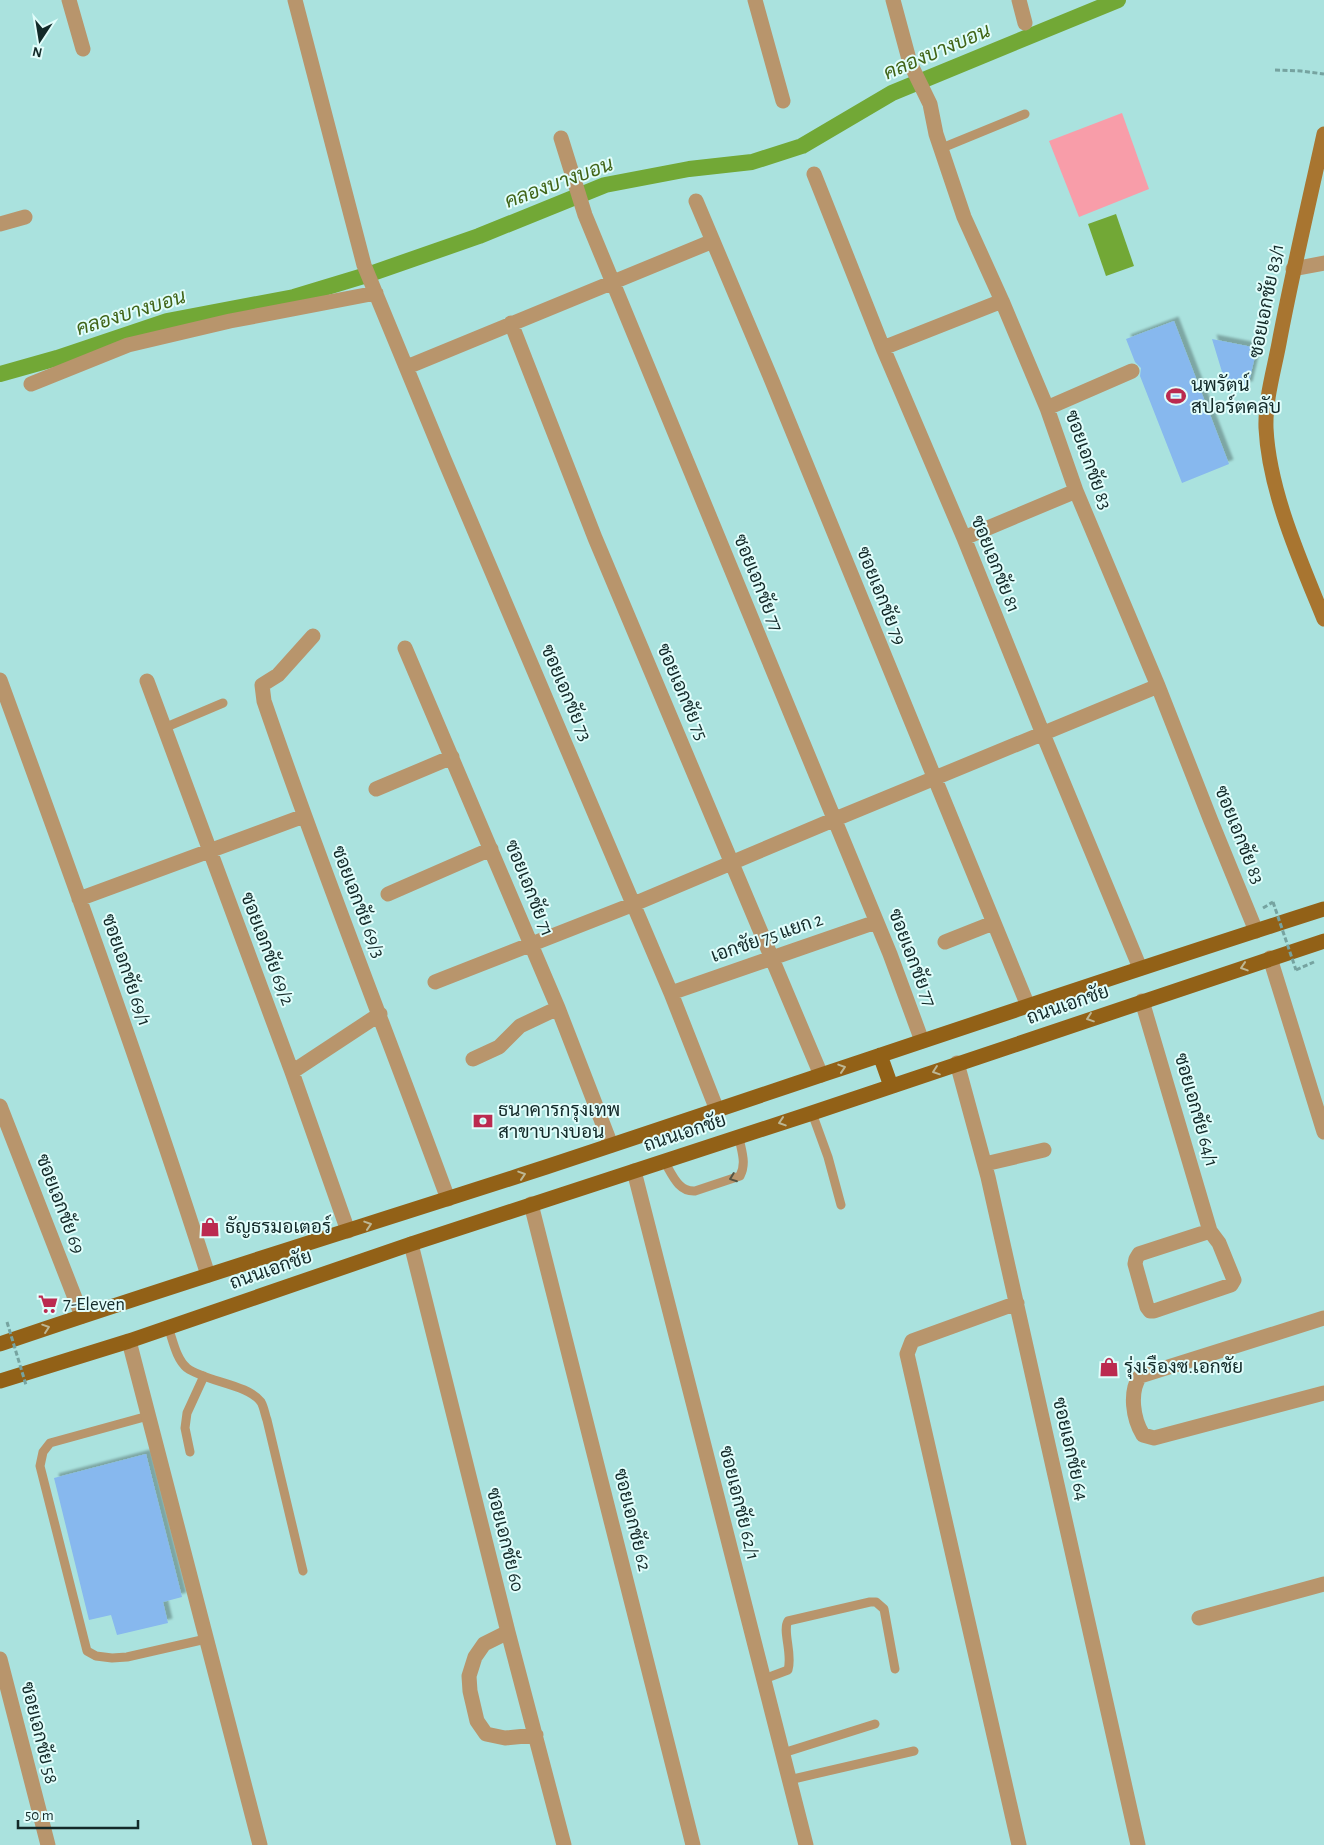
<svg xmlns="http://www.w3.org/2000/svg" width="1324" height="1845" font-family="'Alegreya Sans',Sarabun,sans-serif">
	<defs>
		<filter id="shadow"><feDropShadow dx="4.5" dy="-4.5" stdDeviation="1" flood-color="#0004"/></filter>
	</defs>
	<rect width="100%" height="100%" fill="#aae2de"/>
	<path fill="#f89da9" d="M1122,113L1149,189L1079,217L1049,141Z"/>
	<path fill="#72a836" d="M1116,214L1134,266L1106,276L1088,224Z"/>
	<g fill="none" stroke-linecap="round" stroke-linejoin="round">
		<path stroke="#72a836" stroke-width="16" d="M0,374L57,358L167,321L294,297L370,274L479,236L605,185L689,169L752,162L802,146L892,93L1118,0"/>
	</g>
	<path fill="#87b8ee" filter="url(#shadow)" d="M1174,321L1229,464L1182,483L1140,376L1141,368L1135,362L1126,339Z
		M1212,339L1257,348L1248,386L1226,385Z
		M146,1454L182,1597L163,1602L168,1623L117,1635L111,1615L89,1620L54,1478Z"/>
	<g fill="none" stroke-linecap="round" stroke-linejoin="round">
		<path stroke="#76a3a0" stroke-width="3" stroke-dasharray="5 2.5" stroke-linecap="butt" d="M1275,70L1301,71L1324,74
			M1263,908L1273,902
			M1296,970L1314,962"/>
		<path stroke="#b8956c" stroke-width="9" d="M942,148L1025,114
			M164,728L223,703
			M812,1113L828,1157L841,1205
			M664,1161C672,1174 678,1192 695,1191L740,1176C747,1163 741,1150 739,1137
			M168,1327C173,1340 176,1359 187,1368C206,1382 248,1384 261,1402C264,1407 265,1415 267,1420L303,1571
			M148,1416L50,1443L43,1452L40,1466L87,1651L96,1656L112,1658L127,1657L206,1639
			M190,1452L185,1428L187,1413L204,1376
			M764,1679L788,1670C793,1654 782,1631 788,1621L870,1602H876L884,1609L895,1669
			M783,1753L875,1724
			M789,1780L914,1751"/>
		<path stroke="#b8956c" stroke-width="15" d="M69,0L83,49
			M295,0L364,265L444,459L671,993L717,1110
			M755,0L783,101
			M893,0L910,63L930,104L936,134L964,217L1002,301L1047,408L1076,491L1158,686L1211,821L1256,931
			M1019,0L1025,23
			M561,138L585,215L890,954L922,1041
			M814,174L883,348L964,538L1043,734L1140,968
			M696,201L772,381L1028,1006
			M0,224L25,217
			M1293,269L1324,263
			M511,323L595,538L821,1075
			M883,348L1002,301
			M407,367L713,241
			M31,384L128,345L230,321L376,293
			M1047,408L1132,371
			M964,538L1076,491
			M313,636L278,675L262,685L264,701C321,868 387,1033 448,1199
			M405,648L558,1008L611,1145
			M0,680C72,877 144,1075 208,1275
			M147,681L292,1072L348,1231
			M376,789L452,757
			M388,894L491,849
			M79,899L304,816
			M945,942L993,923
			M1270,958L1324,1132
			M435,982L634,904L833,820L1158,686
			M671,993L876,922
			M1142,1001L1210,1231L1219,1243L1234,1280L1231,1285L1154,1311H1150L1147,1307L1135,1264L1136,1259L1139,1254L1210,1231
			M473,1059L499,1047L520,1026L558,1008
			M957,1063L988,1177L1138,1845
			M292,1072L380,1014
			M0,1106L82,1316
			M985,1164L1044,1150
			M634,1171L806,1845
			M531,1204L693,1845
			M411,1244L508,1632L564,1845
			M1017,1303L912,1341L907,1354L1019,1845
			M1324,1318L1140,1376C1129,1392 1133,1419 1143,1435L1154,1438L1324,1393
			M129,1341L260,1845
			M1199,1618L1324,1584
			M508,1632L484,1644L475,1657L469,1676L470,1691L477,1721L486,1734L505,1738L536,1735
			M0,1659L48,1845"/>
		<path stroke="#a87530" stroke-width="15" d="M1324,134C1309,202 1293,270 1280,338C1275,367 1265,398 1266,428C1269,491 1300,560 1324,619"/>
		<path stroke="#926117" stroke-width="15" d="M880,1055L891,1086
			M0,1344C181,1282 364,1226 546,1167C806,1081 1064,992 1324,909
			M0,1381L129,1341L411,1244L812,1113L1324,941"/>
		<path stroke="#76a3a0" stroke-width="3" stroke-dasharray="5 2.5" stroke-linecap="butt" d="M1273,902L1296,970
			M7,1322L26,1385"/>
	</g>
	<defs><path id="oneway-chevron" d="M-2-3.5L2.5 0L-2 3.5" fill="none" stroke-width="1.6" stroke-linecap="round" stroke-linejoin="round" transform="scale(1.25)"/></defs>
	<g stroke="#bdb794">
		<use href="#oneway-chevron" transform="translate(1244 967) rotate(162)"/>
		<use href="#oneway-chevron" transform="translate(1090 1018) rotate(161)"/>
		<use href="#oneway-chevron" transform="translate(842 1068) rotate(-18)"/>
		<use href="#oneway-chevron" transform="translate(936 1071) rotate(161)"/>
		<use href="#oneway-chevron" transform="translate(782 1122) rotate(162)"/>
		<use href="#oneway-chevron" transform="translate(522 1175) rotate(-18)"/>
		<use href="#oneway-chevron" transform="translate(368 1225) rotate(-18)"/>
		<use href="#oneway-chevron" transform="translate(46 1328) rotate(-19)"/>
	</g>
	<use stroke="#554" href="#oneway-chevron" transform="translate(733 1178) rotate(159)"/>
	<defs>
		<symbol id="stadium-bare" viewBox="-9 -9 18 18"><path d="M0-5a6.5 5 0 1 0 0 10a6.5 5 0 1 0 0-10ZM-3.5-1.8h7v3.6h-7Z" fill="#bb2a50" stroke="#e1fdfb" stroke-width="2.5" paint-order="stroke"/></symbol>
		<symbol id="bank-bare" viewBox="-9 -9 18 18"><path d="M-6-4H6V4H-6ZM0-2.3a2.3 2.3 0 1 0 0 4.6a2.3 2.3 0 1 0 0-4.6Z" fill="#bb2a50" stroke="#e1fdfb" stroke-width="2.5" paint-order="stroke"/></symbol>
		<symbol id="shop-bare" viewBox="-9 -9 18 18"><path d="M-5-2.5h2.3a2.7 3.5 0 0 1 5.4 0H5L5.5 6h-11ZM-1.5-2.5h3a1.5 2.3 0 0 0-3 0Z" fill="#bb2a50" stroke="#e1fdfb" stroke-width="2.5" paint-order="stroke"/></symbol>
		<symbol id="supermarket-bare" viewBox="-9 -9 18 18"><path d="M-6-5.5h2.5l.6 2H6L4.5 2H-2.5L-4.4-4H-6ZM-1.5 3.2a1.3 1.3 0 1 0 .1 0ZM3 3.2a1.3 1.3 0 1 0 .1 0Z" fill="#bb2a50" stroke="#e1fdfb" stroke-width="2.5" paint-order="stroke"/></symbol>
	</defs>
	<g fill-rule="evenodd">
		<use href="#stadium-bare" x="1162" y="382" width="28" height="28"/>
		<use href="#bank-bare" x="469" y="1107" width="28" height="28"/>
		<use href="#shop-bare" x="196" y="1213" width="28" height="28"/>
		<use href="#supermarket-bare" x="34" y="1290" width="28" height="28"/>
		<use href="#shop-bare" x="1095" y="1353" width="28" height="28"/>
	</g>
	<g text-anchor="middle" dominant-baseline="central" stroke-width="4" stroke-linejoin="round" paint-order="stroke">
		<g font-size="19" fill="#132a29" stroke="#e1fdfb">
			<text transform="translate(1267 301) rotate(-79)">ซอยเอกชัย 83/1</text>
			<text transform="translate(1088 460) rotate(70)">ซอยเอกชัย 83</text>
			<text transform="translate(995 564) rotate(68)">ซอยเอกชัย 81</text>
			<text transform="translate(758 583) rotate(68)">ซอยเอกชัย 77</text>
			<text transform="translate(881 596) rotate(68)">ซอยเอกชัย 79</text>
			<text transform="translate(682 692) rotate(67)">ซอยเอกชัย 75</text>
			<text transform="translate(566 693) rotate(67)">ซอยเอกชัย 73</text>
			<text transform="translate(1239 835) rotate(68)">ซอยเอกชัย 83</text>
			<text transform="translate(529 888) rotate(68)">ซอยเอกชัย 71</text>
			<text transform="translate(358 902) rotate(69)">ซอยเอกชัย 69/3</text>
			<text transform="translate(767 938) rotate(-19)">เอกชัย 75 แยก 2</text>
			<text transform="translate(267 949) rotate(69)">ซอยเอกชัย 69/2</text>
			<text transform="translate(912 958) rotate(69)">ซอยเอกชัย 77</text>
			<text transform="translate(126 970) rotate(71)">ซอยเอกชัย 69/1</text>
			<text transform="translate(1068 1005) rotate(-19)">ถนนเอกชัย</text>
			<text transform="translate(1196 1110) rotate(74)">ซอยเอกชัย 64/1</text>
			<text transform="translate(685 1133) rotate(-18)">ถนนเอกชัย</text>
			<text transform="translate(60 1204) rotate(69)">ซอยเอกชัย 69</text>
			<text transform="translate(271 1270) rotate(-19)">ถนนเอกชัย</text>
			<text transform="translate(1070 1449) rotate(77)">ซอยเอกชัย 64</text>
			<text transform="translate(739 1503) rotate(76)">ซอยเอกชัย 62/1</text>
			<text transform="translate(632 1520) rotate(76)">ซอยเอกชัย 62</text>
			<text transform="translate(505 1540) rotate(76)">ซอยเอกชัย 60</text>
			<text transform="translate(39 1733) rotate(76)">ซอยเอกชัย 58</text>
		</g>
		<g font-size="19" fill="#132a29" stroke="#e1fdfb" text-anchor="start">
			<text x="1191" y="385">นพรัตน์<tspan x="1191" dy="22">สปอร์ตคลับ</tspan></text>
			<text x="498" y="1110">ธนาคารกรุงเทพ<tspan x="498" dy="22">สาขาบางบอน</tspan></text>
			<text x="225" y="1227">ธัญธรมอเตอร์</text>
			<text x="63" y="1304">7-Eleven</text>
			<text x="1124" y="1367">รุ่งเรืองซ.เอกชัย</text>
		</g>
		<g font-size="20" font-style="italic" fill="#406417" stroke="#e1fdfb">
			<text transform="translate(937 52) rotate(-23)">คลองบางบอน</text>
			<text transform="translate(559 183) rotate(-20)">คลองบางบอน</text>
			<text transform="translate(131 313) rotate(-17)">คลองบางบอน</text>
		</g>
	</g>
	<g transform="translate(40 40) rotate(192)" stroke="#e1fdfb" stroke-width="4" paint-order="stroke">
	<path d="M0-4L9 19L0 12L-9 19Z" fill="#132a29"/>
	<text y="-8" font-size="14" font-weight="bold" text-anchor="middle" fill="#132a29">N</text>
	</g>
	<path d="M18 1820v8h120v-8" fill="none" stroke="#132a29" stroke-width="2.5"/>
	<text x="25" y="1820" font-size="15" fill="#132a29" stroke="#e1fdfb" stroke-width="4" paint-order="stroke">50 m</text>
</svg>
